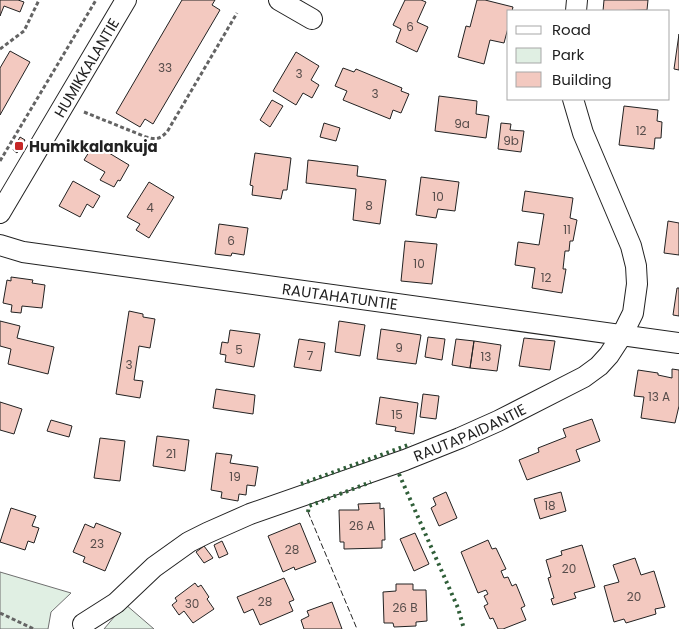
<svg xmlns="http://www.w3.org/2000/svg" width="679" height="629" font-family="Poppins,sans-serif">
	<rect width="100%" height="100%" fill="#fff"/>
	<path fill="#e0efe3" stroke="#6f6f6f" d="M0,572L71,593L51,612L48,629H0Z
		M125,604L154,629H104Z"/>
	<path fill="#f3c9c0" stroke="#222" d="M0,0H18L24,2L20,12L4,6L0,16Z
		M182,0H215L212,5L220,10L153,124L145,119L140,127L116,113Z
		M405,0H421L426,2L417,22L428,27L417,52L396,42L401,29L393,25Z
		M477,0H485L513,7L512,11H508V28L504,43L490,40L484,64L458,57L466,26L470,27Z
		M604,0H648L647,10L603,11Z
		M679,34V70L674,69Z
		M10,51L30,62L0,115V68Z
		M296,52L319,66L311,80L319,85L312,98L303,93L296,105L273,91Z
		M343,68L354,72L356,69L402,88L401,91L409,94L401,113L393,110L390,119L343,100L347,91L335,86Z
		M439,96L477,101L476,114L489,116L486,138L435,131Z
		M272,100L283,106L270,127L260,120Z
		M624,106L658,110L657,121L662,122L661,138H655L654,149L619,145Z
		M324,123L340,128L336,141L320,137Z
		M501,123L511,124L510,130L524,131L521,152L498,149Z
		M20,137L25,140L17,153L13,150Z
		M94,144L129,165L120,181L118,180L114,187L100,180L105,172L84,160Z
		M255,153L291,158L287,190H283L281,199L252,195L253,186L250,185Z
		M308,160L358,166L357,176L386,180L380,224L353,220L356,189L306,183Z
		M421,177L459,182L455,211L438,209L436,218L416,215Z
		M73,181L100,196L93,208L87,204L80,217L59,206Z
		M149,182L174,197L149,238L136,230L140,224L127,217Z
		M525,191L573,198L570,218L577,220L573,241H570L569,251H565L563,269H566L562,293L532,288L535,268L515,265L518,242L539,245L544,214L522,211Z
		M668,221L679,223V255L664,253Z
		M219,224L248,228L244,255L232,253L231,256L215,254Z
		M405,241L437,244L432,284L401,281Z
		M11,277L33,280L32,283L45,285L42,308L22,306L21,313L11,312L12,305L3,303L7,280L11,281Z
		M677,288H679V316L673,315Z
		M129,311L143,314V317L155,319L150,348L139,346L134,380L143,381L140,398L116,394Z
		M0,321L20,326L17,338L54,347L48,374L8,364L11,349L0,346Z
		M339,321L365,325L360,356L335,352Z
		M381,329L421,335L416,364L377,359Z
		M230,330L260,334L254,367L225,362L226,355L220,354L222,342L228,343Z
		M428,337L445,339L442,360L425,357Z
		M524,338L555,341L550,370L519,366Z
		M299,339L325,343L321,371L294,367Z
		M456,339L474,341L470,368L452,365Z
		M474,341L501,345L497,371L470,368Z
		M672,369L679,370V406L675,423L641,418L644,397L634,396L638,370L658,373V375L672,378Z
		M216,389L255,395L253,414L213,408Z
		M423,394L439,396L436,419L420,417Z
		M380,397L418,403L414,434L395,431L396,427L376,424Z
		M0,402L22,409L14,434L0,430Z
		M592,419L600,441L576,450L580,461L527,480L519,460L539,452L538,448L566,437L563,429Z
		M51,420L72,426L69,437L47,431Z
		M157,436L189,440L185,471L153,466Z
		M100,438L125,441L120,481L94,478Z
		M216,453L232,455L230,463L258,467L255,486L247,485L246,495L239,494L238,501L221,498L222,492L211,490Z
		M446,492L457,518L439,526L431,508L436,505L433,498Z
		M561,492L566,511L540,519L534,499Z
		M380,503V509L384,508L385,540H382V548L344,549V542H340L339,510H359L358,504Z
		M11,508L36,516L32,526L39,528L34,543L28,541L25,550L0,542Z
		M96,523L121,533L105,571L83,562L85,557L73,552L85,524L94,528Z
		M300,523L316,562L295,570L294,567L283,572L268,536Z
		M415,533L429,564L414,571L400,539Z
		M488,540L492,549L496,548L506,569L501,571L504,578L508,577L512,586L516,584L525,606L521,608L526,620L503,629H498L493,618L490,619L484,606L488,604L484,596L488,594L486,590L478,593L461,552Z
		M222,541L228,554L219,558L214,545Z
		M582,545L595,587L574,593L576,598L553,605L551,599L554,598L548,578L551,577L546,560L562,555L561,551Z
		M204,546L213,558L204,563L196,552Z
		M635,558L641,575L654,571L665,607L655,609L656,614L626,623L624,619L614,622L604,586L619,582L613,565Z
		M284,578L294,600L289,602L293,611L260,625L253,609L244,613L237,597Z
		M195,583L198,587L201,585L209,597L207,599L214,609L193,623L184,611L179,615L172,605L177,601L175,598Z
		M396,584H413V590H426L427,621L416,622V626L394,627L393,623H384L383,592L396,591Z
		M332,602L342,629H304L301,620L309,616L307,611Z"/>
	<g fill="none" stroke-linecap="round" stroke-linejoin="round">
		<defs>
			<g id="minor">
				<path d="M279,0L312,19"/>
				<path d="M576,11L577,0"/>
				<path id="s1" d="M0,213L126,0"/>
				<path id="s2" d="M0,245L23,252L679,343"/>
				<path id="s3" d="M83,624L116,603L154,567L189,542L207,533L250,514L405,460L460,438L498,421L584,377L599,366L609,355L622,335L633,313L637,284L636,266L631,246L583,133L573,99"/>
			</g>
		</defs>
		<use href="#minor" stroke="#222" stroke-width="22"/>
		<path stroke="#646464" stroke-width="3" stroke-dasharray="4 2.5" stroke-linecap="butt" d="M0,49L24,31L39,0
			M84,112L146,137C156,140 160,139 167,132L237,13
			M0,161L96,0
			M0,613L34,629"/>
		<use href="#minor" stroke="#fff" stroke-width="20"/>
		<path stroke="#2f5e38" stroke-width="4" stroke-dasharray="2.5 4" stroke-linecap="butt" d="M399,474L458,608L464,629
			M301,484L411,444
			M308,512L309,506L371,482"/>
		<path stroke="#222" stroke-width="1" stroke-dasharray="6 2.5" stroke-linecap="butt" d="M308,512L357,629"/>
	</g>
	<rect fill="#c62828" stroke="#fff" stroke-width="2" x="14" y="141" width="10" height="10" rx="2.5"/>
	<g text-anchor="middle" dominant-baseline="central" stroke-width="4" stroke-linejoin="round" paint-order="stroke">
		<g font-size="12" fill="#564c4a">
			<text x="410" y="26">6</text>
			<text x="165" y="67">33</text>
			<text x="299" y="73">3</text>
			<text x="375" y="93">3</text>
			<text x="462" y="123">9a</text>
			<text x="641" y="130">12</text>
			<text x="511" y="140">9b</text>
			<text x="438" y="196">10</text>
			<text x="369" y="205">8</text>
			<text x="150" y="207">4</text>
			<text x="567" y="229">11</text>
			<text x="231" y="240">6</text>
			<text x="419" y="263">10</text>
			<text x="546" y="277">12</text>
			<text x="399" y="347">9</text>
			<text x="239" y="349">5</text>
			<text x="310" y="355">7</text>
			<text x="486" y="356">13</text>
			<text x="129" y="364">3</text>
			<text x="659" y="396">13 A</text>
			<text x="397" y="414">15</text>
			<text x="171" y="453">21</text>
			<text x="235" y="476">19</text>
			<text x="550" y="505">18</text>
			<text x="362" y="525">26 A</text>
			<text x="97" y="543">23</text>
			<text x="292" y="549">28</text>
			<text x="569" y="568">20</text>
			<text x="634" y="596">20</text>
			<text x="265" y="601">28</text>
			<text x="192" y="603">30</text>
			<text x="405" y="607">26 B</text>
		</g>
		<g font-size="15" fill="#222" stroke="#fff">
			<text stroke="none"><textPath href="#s1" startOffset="169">HUMIKKALANTIE</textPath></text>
			<text stroke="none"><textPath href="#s2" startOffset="344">RAUTAHATUNTIE</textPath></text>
			<text stroke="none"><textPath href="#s3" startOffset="436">RAUTAPAIDANTIE</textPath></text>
		</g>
		<g font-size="15" font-weight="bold" fill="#222" stroke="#fff" text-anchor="start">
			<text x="29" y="146">Humikkalankuja</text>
		</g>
	</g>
	<rect x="507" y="10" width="162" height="90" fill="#ffffff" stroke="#a7a7a7"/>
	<rect x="516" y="26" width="25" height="8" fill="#ffffff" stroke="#a7a7a7"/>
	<text x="552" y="35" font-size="15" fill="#222222">Road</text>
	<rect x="516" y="48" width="25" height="15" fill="#e0efe3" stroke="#a7a7a7"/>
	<text x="552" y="60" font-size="15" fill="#222222">Park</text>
	<rect x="516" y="72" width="25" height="15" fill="#f3c9c0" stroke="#a7a7a7"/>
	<text x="552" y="85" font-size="15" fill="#222222">Building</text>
</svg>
